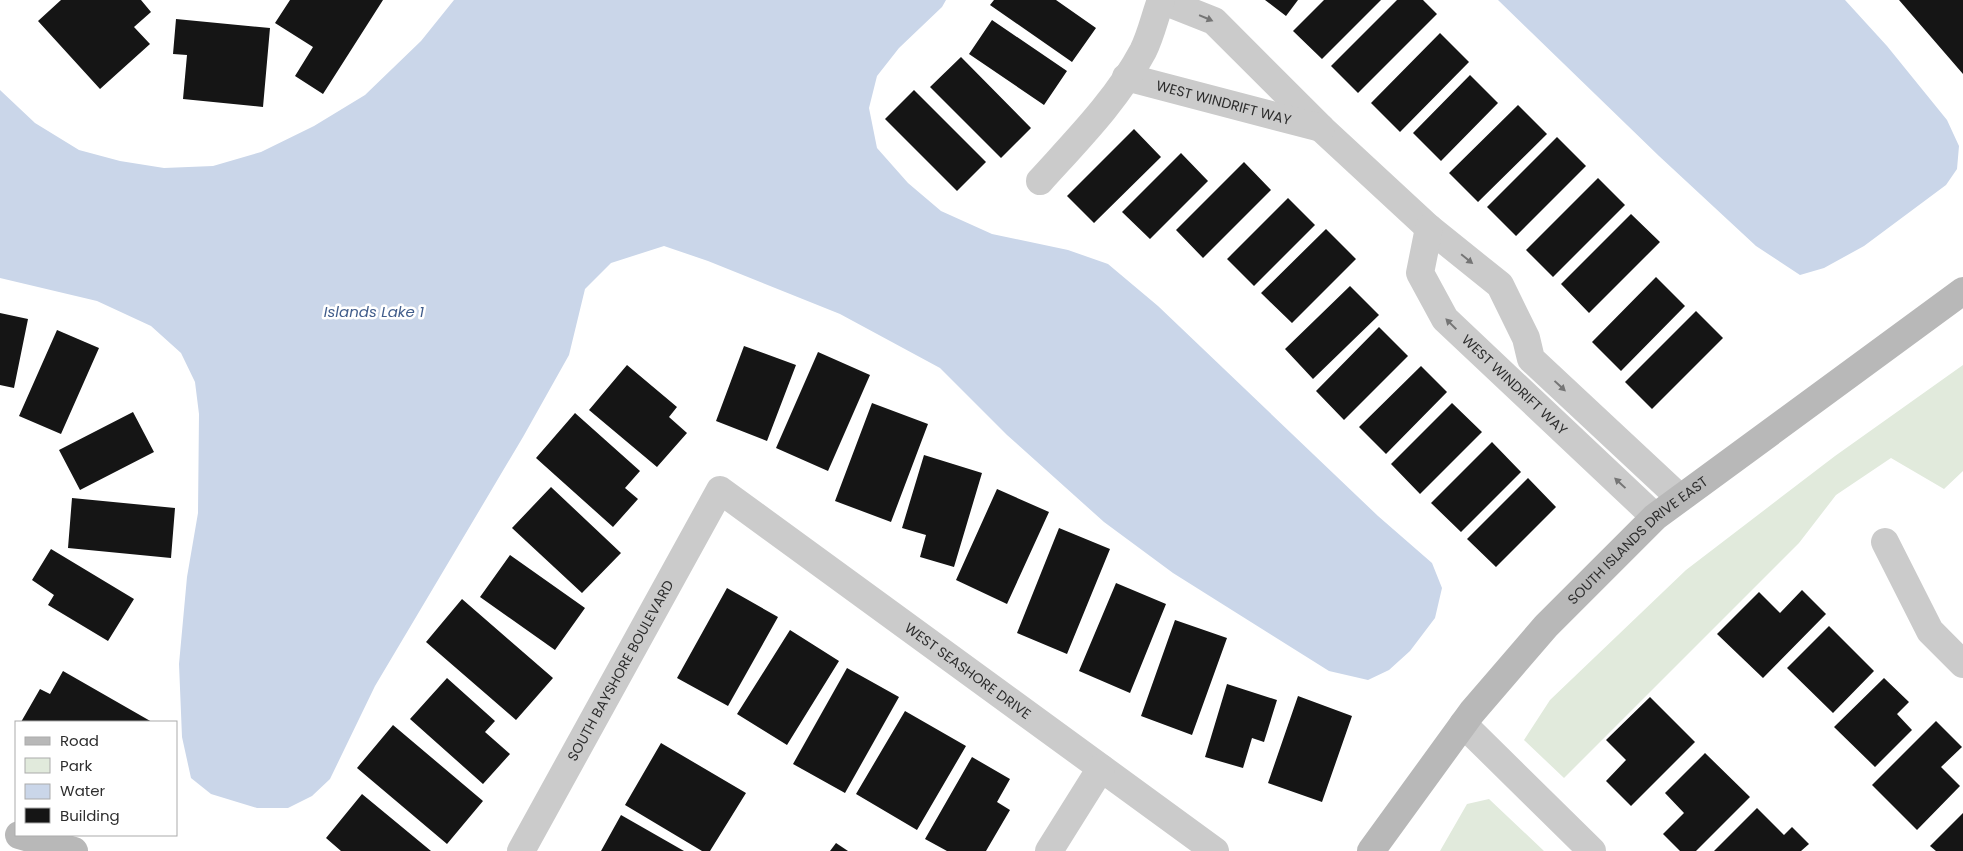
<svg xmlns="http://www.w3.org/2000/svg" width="1963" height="851" font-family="Poppins,sans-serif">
	<rect width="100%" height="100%" fill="#fff"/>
	<path fill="#e1eadc" d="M1963,365V471L1944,489L1891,458L1836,495L1799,543L1564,778L1524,740L1550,700L1686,570L1835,456Z
		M1489,799L1544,851H1440L1467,804Z"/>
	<path fill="#cad6e9" d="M454,0H946L942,7L899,48L877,76L869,108L877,148L908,183L941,211L992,234L1068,250L1108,264L1158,306L1378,516L1432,563L1442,588L1435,618L1410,651L1389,670L1368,680L1329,671L1173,573L1104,522L1007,435L940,368L840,314L708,261L664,246L611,263L585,289L569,355L523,437L375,686L330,779L312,796L288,808H257L211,794L191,778L182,737L179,664L187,577L198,513L199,414L195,382L181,353L151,326L97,301L0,278V90L35,123L79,150L120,161L164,168L213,166L261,152L314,126L365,95L421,41Z
		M1498,0H1845L1887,46L1947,120L1959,146L1957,169L1946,185L1864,246L1824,268L1800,275L1756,246L1659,156Z"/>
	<path fill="#151515" d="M61,0H141L151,12L134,27L150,44L100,89L38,21Z
		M290,0H383L323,94L295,76L313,47L275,23Z
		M994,0H1056L1096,28L1072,62L990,5Z
		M1265,0H1298L1286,16Z
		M1324,0H1381L1322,59L1293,31Z
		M1397,0H1423L1437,14L1358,93L1331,66Z
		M1899,0H1963V74Z
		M176,19L270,28L263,107L183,99L187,55L173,54Z
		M992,20L1067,71L1044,105L969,54Z
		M1440,33L1469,62L1400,132L1371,103Z
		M961,57L1031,128L1001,158L930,87Z
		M1470,75L1498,103L1441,161L1413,133Z
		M914,90L986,162L957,191L885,119Z
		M1518,105L1547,134L1478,202L1449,173Z
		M1134,129L1161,157L1094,223L1067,196Z
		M1557,137L1586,166L1516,236L1487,207Z
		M1181,153L1208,181L1150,239L1122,212Z
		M1244,162L1271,190L1203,258L1176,230Z
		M1598,178L1625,205L1553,277L1526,250Z
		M1288,198L1315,225L1254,286L1227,259Z
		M1631,214L1660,242L1589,313L1561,284Z
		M1326,229L1356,259L1292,323L1261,293Z
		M1656,277L1685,306L1621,371L1592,342Z
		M1350,286L1379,315L1313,379L1285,349Z
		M1696,311L1723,338L1652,409L1625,382Z
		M0,313L28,319L14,388L0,385Z
		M1379,327L1408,356L1344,420L1316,391Z
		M57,330L99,348L61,434L19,416Z
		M744,346L796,365L767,441L716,421Z
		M818,352L870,375L828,471L776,448Z
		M627,365L677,407L669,417L687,433L657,467L589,410Z
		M1421,366L1447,392L1386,454L1359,427Z
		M872,403L928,424L891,522L835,501Z
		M1452,403L1482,432L1420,494L1391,464Z
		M133,412L154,452L80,490L59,450Z
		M575,413L640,471L625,488L638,499L613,527L536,458Z
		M1492,442L1521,472L1461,532L1431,503Z
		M924,455L982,473L954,567L920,557L926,535L902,528Z
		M1528,478L1556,507L1496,567L1467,539Z
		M551,487L621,553L582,593L512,528Z
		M997,489L1049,512L1007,604L956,580Z
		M72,498L175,508L171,558L68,548Z
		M1059,528L1110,549L1067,654L1017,633Z
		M51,549L134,599L108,641L48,605L54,595L32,580Z
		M510,555L585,608L555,650L480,597Z
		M1116,583L1166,604L1130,693L1079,671Z
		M727,588L778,617L728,706L677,678Z
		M1802,590L1826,614L1763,678L1717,634L1759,592L1780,613Z
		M462,599L553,678L516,720L426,642Z
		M1175,620L1227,638L1192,735L1141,716Z
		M1829,626L1874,671L1833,713L1787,668Z
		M790,630L839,661L787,745L737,714Z
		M847,668L899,697L845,793L793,764Z
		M63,671L152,722H21L40,689L50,694Z
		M447,678L495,721L485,732L510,754L483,784L410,719Z
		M1884,678L1909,702L1897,714L1912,730L1875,767L1834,727Z
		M1227,684L1277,700L1264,742L1252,738L1243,768L1205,757Z
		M1298,696L1352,716L1322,802L1268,783Z
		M1650,697L1695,742L1631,806L1606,781L1626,760L1606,740Z
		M905,711L966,746L917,830L856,794Z
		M1936,721L1962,747L1941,767L1960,786L1917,830L1872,785Z
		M393,725L483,801L447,844L357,768Z
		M661,743L746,793L710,851H702L625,805Z
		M1705,753L1750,797L1696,851H1680L1663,834L1684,813L1665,793Z
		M972,757L1010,779L997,802L1010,810L986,851H947L925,839Z
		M362,794L431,851H341L326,838Z
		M1757,808L1784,835L1792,827L1809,844L1801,851H1714Z
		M1963,813V851H1936L1930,846Z
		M621,815L684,851H601Z
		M836,843L848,851H830Z"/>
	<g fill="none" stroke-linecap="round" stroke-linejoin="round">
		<g stroke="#cbcbcb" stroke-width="28">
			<path d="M1161,0L1214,21L1322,129L1429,228L1500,285L1526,338L1531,359L1680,498"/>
			<path id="s1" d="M1126,77L1321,128"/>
			<path d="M1040,181C1077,140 1117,100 1143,51C1151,35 1155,16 1161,0"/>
			<path id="s2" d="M1429,228L1420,273L1445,319L1655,517"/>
			<path d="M1885,542L1930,631L1963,664"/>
			<path d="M1463,724L1592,851"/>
			<path id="s3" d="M521,851L720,490L1215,851"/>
			<path d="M1049,851L1101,768"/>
		</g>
		<g stroke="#b8b8b8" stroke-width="28">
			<path d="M19,835L74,851"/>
			<path id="s4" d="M1371,851L1472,712L1546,626L1655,517L1963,291"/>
		</g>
	</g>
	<defs><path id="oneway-solid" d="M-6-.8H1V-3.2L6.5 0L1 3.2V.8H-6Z" transform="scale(1.25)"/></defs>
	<g fill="#757575">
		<use href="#oneway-solid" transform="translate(1206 18) rotate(23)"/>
		<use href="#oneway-solid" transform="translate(1467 259) rotate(39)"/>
		<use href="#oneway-solid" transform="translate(1451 324) rotate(-135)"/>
		<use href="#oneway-solid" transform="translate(1560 386) rotate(43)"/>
		<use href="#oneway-solid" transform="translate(1620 483) rotate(-137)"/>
	</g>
	<g text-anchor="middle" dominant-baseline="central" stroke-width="5" stroke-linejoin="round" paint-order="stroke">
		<g font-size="14" fill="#2e2e2e" stroke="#fff">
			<text stroke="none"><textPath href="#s1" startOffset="101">WEST WINDRIFT WAY</textPath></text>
			<text stroke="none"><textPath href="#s2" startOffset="194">WEST WINDRIFT WAY</textPath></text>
			<text stroke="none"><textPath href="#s4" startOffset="411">SOUTH ISLANDS DRIVE EAST</textPath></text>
			<text stroke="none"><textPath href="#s3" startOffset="206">SOUTH BAYSHORE BOULEVARD</textPath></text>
			<text stroke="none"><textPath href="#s3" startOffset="719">WEST SEASHORE DRIVE</textPath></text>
		</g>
		<g font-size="15" font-style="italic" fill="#415d8b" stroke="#fff">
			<text x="374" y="311">Islands Lake 1</text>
		</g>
	</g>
	<rect x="15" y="721" width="162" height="115" fill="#ffffff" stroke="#ababab"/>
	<rect x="25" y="737" width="25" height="8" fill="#b8b8b8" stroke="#ababab"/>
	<text x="60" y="746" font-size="15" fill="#2e2e2e">Road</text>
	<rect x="25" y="758" width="25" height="15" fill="#e1eadc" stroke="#ababab"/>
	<text x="60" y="771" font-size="15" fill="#2e2e2e">Park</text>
	<rect x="25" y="784" width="25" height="15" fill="#cad6e9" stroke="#ababab"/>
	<text x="60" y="796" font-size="15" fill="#2e2e2e">Water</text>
	<rect x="25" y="808" width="25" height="15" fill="#151515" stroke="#ababab"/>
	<text x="60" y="821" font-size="15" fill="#2e2e2e">Building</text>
</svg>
